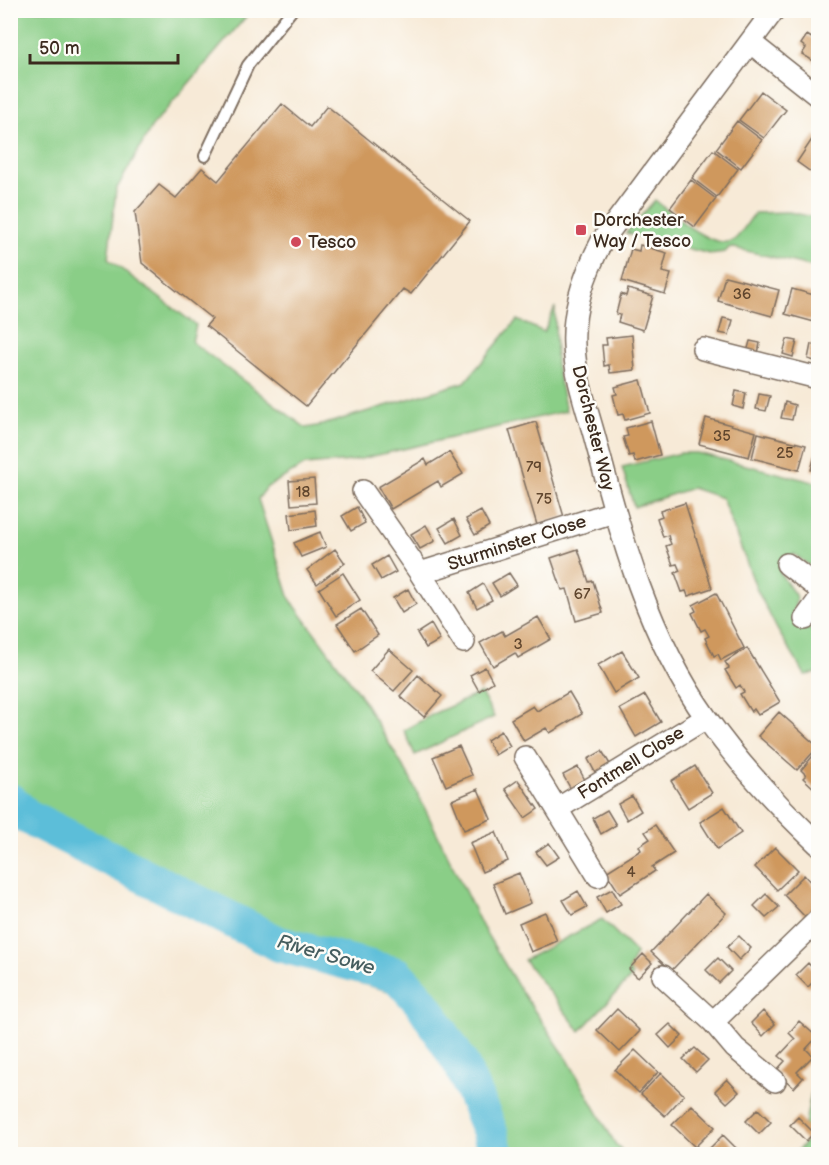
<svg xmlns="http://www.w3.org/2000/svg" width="829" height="1165" font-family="'Balsamiq Sans',sans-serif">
	<rect width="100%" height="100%" fill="#fdfcf7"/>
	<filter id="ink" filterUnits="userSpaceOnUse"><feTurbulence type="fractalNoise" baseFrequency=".0167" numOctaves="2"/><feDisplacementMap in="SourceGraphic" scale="12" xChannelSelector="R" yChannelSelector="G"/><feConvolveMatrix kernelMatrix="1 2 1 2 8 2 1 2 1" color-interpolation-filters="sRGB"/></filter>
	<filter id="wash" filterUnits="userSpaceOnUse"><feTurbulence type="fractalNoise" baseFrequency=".008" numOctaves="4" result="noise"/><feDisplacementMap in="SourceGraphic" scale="24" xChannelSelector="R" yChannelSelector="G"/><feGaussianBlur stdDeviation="1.35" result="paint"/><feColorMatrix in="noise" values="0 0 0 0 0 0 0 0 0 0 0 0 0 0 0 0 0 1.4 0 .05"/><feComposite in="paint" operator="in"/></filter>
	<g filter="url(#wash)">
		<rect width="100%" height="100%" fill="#f7ead7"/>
		<path fill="#8ace87" stroke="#627c52" stroke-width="1.5" d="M11,10L251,11L153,125L116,190L108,259L196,325L192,342L306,428L322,425L465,382L517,320L544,332L555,307L556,364L566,411L352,461L305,465L267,487L258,499L290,599L358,692L410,778L483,928L521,991L568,1060L616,1145L626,1154H481L473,1127L435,1037L399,994L313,970L25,831L11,818Z
			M655,200C671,213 710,249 732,241C739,239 749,219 755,213L789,212L818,218V268L730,247L725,252L710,254L626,233Z
			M681,453H697L818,483V572L794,554L780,573L797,598L792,615L813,632L818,629V673L805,675L778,631L757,590L722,498L692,488L634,507L622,467Z
			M481,693L494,717L415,755L404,730L437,712Z
			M602,919L636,953L629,969L632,976L580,1031L524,960Z
			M818,1058V1154H794L814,1133L805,1124Z"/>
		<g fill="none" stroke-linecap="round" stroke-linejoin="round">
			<path stroke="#5bbed9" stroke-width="36" d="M10,801L26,816L279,944L397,975L423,1004L461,1064L489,1129L496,1154"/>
		</g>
		<g id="blocks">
			<path fill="#cf985d" d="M807,35L818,42V64L802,54L806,48L801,44Z
				M761,91L786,110L764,138L739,120Z
				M282,104L310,127L327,106L470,221L411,294L403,289L306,406L206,326L212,319L142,263L135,212L159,185L176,198L202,168L218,181Z
				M737,121L762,140L741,168L716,149Z
				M815,135L818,138V177L797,162Z
				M713,150L738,169L717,197L692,178Z
				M691,180L716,199L695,227L670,208Z
				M640,245L667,253L662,272L671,274L665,294L622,281L631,249L639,251Z
				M725,276L779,290L772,316L718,301Z
				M628,289L653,296L643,330L618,322L620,315L616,314L621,294L626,296Z
				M792,289L818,296V323L785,314Z
				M723,318L733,320L729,335L719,333Z
				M632,335L635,370L610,373L609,365L604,366L602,345H607L606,338Z
				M787,339L797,341L793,357L783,354Z
				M750,341L760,343L757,359L746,356Z
				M811,344L818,346V362L808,359Z
				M641,380L650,413L625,420L623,414L618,415L613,395L617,394L615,387Z
				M736,391L746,393L743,409L733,406Z
				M759,394L770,396L766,411L756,409Z
				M785,402L795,405L792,420L781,418Z
				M706,418L756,432L749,457L699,444Z
				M651,421L660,455L635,462L633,455L629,456L623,437L628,436L626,428Z
				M536,422L564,517L537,525L509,430Z
				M758,433L806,445L799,470L752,458Z
				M818,444V472L811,470Z
				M449,452L463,474L441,487L438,481L391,509L378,487L425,459L428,465Z
				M314,479L316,503L291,505L289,481Z
				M685,503L712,588L688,596L686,591L682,592L675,573L680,571L677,564L673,565L666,546L671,544L669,539L668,535L663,537L657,518L662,516L660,511Z
				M357,507L365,523L351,531L342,516Z
				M315,510L317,526L291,530L289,514Z
				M481,511L489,526L475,535L466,519Z
				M454,519L462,535L448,543L439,528Z
				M426,525L435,541L420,549L411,534Z
				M320,532L326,547L301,557L294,543Z
				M335,549L345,563L317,584L307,570Z
				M578,549L589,582L593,581L603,613L576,621L567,589L562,590L551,558Z
				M387,556L396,572L381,580L372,565Z
				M343,573L360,600L336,616L319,589Z
				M509,573L517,585L500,596L492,583Z
				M483,584L492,600L477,608L469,593Z
				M408,589L416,604L402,613L393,598Z
				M716,593L744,648L721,660L718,654L714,656L705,638L709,636L705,629L701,631L692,613L696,611L693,605Z
				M361,609L378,635L355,651L337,624Z
				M538,617L551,639L518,658L515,653L493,666L480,643L502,631L505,636Z
				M431,624L440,640L426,648L417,633Z
				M747,648L780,702L758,715L754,709L751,712L740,694L744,692L740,685L736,688L725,670L729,668L725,662Z
				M389,649L413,670L394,691L370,671Z
				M622,651L639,678L614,693L598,665Z
				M485,667L493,682L479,691L470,675Z
				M418,675L442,696L424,717L400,696Z
				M569,692L582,714L550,733L546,728L524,741L511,719L533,706L537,711Z
				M645,695L661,722L636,737L620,709Z
				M779,712L818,747L797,770L758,736Z
				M501,731L510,746L495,755L487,740Z
				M459,746L472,775L446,786L433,757Z
				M818,750V792L803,778L806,775L801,770Z
				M602,751L611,766L596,774L588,759Z
				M695,766L712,793L688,808L671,781Z
				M578,767L586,782L572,791L563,775Z
				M518,780L538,809L525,818L505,789Z
				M478,789L491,819L464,830L452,800Z
				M632,796L641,811L627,820L618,804Z
				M724,807L741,833L717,849L700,822Z
				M607,810L616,825L601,834L593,818Z
				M655,825L674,853L652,867L655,871L620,894L606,872L641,850L639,846L650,839L645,832Z
				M496,832L508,861L482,872L470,843Z
				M549,843L559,857L546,865L536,852Z
				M775,847L798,870L777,890L755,867Z
				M519,873L531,903L505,914L493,884Z
				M804,875L818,890V906L806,918L784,895Z
				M612,889L621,904L606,913L597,897Z
				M578,891L587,907L572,915L563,900Z
				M706,894L726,913L671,971L651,952Z
				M766,894L779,907L766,918L754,906Z
				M545,912L557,941L531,952L519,923Z
				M739,936L751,948L739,960L727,947Z
				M643,954L652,963L638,978L629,969Z
				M718,958L731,971L719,983L706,970Z
				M808,963L818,974V977L808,987L796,975Z
				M617,1009L640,1031L620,1052L597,1030Z
				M763,1011L775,1024L763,1036L751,1023Z
				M799,1021L817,1037L806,1049L813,1056L797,1072L803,1078L794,1088L776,1071L785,1061L779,1056L795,1039L789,1033Z
				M670,1024L682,1036L670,1048L658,1035Z
				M695,1048L708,1060L696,1072L683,1059Z
				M635,1050L658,1072L639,1093L615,1070Z
				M661,1073L684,1095L665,1116L641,1094Z
				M727,1079L739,1092L727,1103L715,1091Z
				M692,1105L715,1127L695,1147L672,1125Z
				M758,1109L771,1122L759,1134L746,1121Z
				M798,1117L814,1133L806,1141L790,1125Z
				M723,1135L734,1146L743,1154H704Z"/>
		</g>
	</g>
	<g filter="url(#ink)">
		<use href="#blocks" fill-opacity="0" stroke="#7d6d5f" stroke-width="1.5"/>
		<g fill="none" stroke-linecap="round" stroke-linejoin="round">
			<defs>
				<path id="service" d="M205,156L248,65L292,10"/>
				<path id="minor" d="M774,10L602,241C585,273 572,308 574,345C575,378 588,411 596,442C622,539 648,636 707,719C739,764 778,806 818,844
					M751,43L818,96
					M703,349L818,378
					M363,491L420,573L464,642
					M787,564L818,588
					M420,573L614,512
					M805,619L818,601
					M525,757L598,876
					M557,809L706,718
					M663,976L713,1022L735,1048L775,1081
					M713,1022L818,920"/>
			</defs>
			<use href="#service" stroke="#7d6d5f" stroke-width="14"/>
			<use href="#minor" stroke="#7d6d5f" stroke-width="24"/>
			<use href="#service" stroke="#fff" stroke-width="10"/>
			<use href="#minor" stroke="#fff" stroke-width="21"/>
		</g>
	</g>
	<g fill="#d1495b" stroke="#fdfcf7" stroke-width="2">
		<rect x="575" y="224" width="12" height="12" rx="3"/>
		<circle cx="296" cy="242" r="6"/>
	</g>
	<g text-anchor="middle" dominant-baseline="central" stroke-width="5" stroke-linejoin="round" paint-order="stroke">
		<g font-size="15" fill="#60462e">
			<text x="742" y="294">36</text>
			<text x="722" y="436">35</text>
			<text x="785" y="453">25</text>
			<text x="534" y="467">79</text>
			<text x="303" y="492">18</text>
			<text x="544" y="499">75</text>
			<text x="582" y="594">67</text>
			<text x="518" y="644">3</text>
			<text x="631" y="872">4</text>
		</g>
		<g font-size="18" fill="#3b2a1e" stroke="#fdfcf7" text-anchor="start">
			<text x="593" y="220">Dorchester<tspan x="593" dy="21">Way / Tesco</tspan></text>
			<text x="308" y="242">Tesco</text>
		</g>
		<g font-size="18" fill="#3b2a1e" stroke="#fdfcf7">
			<text transform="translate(593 428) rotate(76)">Dorchester Way</text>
			<text transform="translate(517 543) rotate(-18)">Sturminster Close</text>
			<text transform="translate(631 763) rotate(-32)">Fontmell Close</text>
		</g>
		<g font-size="20" font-style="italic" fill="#465e5f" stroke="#fdfcf7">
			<text transform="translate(326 955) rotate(16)">River Sowe</text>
		</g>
	</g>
	<rect width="829" height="1165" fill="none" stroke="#fdfcf7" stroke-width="36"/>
	<path d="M30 54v9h148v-9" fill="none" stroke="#3b2a1e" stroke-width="3"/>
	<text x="39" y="54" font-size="18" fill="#3b2a1e" stroke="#fdfcf7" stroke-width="4.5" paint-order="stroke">50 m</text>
</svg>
